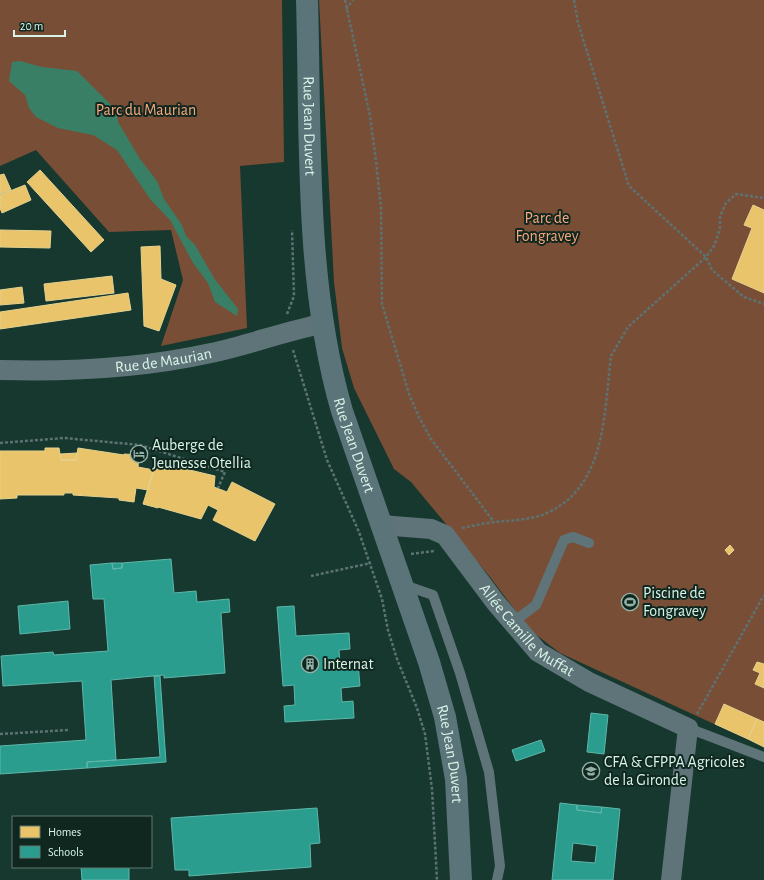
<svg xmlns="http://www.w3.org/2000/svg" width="764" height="880" font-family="'Alegreya Sans',sans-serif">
	<rect width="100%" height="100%" fill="#16382e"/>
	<path fill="#794e36" d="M0,0H282L284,162L240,166L247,328L161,346L183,280L171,230L109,232L36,150L0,166Z
		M319,0H764V747L560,653L530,630L490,577L411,482L394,469L354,388L342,348L334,282Z"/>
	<path fill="#397f66" d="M20,61L42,67L77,71L116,110L118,122L140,159L157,181L164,199L182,225L186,236L195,245L214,278L238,309L237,316L215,302L208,283L193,263L170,220L150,199L117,150L93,135L58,128L36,117L29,108L25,95L9,81L12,62Z"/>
	<path fill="#e9c46a" stroke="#e4d290" d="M40,170L104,240L91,252L27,182Z
		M4,174L11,190L0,194V175Z
		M25,185L31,200L2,213L0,208V195Z
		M753,205L764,210V293L732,279L752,228L744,225Z
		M0,230L51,231L50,248L0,247Z
		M160,246L161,279L176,285L159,331L144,326L141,247Z
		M112,276L114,293L46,301L44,284Z
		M22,287L24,303L0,305V290Z
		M128,293L131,310L0,329V312Z
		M45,448H59L61,460H76L78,448L124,455V454L139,455L138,467L154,470L148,490L136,488L134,502L119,500V498L73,495V493H64V495H17V498L0,499V451H45Z
		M77,453L76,460H61L60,454Z
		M156,462L215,476L214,487L227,492L232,482L275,504L255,541L213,520L218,510L208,505L201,519L158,507V508L143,504Z
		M730,545L734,550L729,555L725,550Z
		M757,662L764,664V688L755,684L760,673L753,670Z
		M724,704L757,719L748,739L715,724Z
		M757,719L764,722V747L748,739Z"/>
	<path fill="#2a9d8f" stroke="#5eb7aa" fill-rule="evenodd" d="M171,559L174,593L196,591L197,602L229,599L230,612L221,613L225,673L164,678V675L111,680L116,760L87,762V768L0,774V746L86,740L82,681L3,686L1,656L53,652L54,655L108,651L104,599H93L90,565L112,563L113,569L122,568V563Z
		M112,563H122V568L113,569Z
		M68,601L70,629L20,634L18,606Z
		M294,606L296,636L349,633L350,649L339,650L340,664L358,663L360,686L341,688L342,702L353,701L354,718L285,722L284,706L295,705L294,685L283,686L277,607Z
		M154,676H160L166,762L87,768V762L160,757Z
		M591,713L608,715L604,754L587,752Z
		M541,740L545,751L516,761L512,750Z
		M560,803L577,805V810L601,813L602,807L620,809L613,880H552ZM573,843L597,846L595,863L571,861Z
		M577,805L602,807L601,813L577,810Z
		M317,808L320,843L310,844L311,867L189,876V870H175L171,818Z
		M81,867H129V880H82Z"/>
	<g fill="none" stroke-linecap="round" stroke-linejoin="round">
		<path stroke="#5d7272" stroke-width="2.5" stroke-dasharray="3 2" stroke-linecap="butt" d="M345,0L370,116L376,161L381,208L382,304L409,394L419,417L431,439L494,522
			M574,0L578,23L629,186L706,257L712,270L744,297L764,304
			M346,9L353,0
			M287,314L294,296L292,230
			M293,350L327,460L359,532L382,599L388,630L397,659L417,708L425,734L432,789L437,880
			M0,443L64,438L140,445L225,472L218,488
			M462,528C473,526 484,523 495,522C513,520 533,520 549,512C607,484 604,411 611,356L628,327L706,257L714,246L720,229V216L726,203L736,194L764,198
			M411,554L434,551
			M311,576L371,563
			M697,714L764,595
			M0,734L69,730"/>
		<path stroke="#5f7479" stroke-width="10" d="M404,585L433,595L460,673L489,772L500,866L497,880
			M512,623L536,605L564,540L573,537L589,543
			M688,728L764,757"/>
		<g stroke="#5f7479" stroke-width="20">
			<path id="s1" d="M0,370C70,372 143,368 211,353C249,345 285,331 322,324"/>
			<path id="s2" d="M381,525L431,529L445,535L496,603L538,652L589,682L688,728L671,880"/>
		</g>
		<path stroke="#5b7479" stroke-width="22" id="s3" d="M307,0C311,135 304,281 342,411L429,662L445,717L456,779L461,880"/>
	</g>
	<defs>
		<symbol id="hotel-ring" viewBox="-11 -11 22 22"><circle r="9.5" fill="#10271f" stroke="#94b2a7" stroke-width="1.5"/><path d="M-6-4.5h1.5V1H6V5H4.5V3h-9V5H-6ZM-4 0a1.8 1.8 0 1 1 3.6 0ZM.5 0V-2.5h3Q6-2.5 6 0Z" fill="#94b2a7"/></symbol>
		<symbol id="stadium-ring" viewBox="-11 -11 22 22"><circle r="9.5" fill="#10271f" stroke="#94b2a7" stroke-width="1.5"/><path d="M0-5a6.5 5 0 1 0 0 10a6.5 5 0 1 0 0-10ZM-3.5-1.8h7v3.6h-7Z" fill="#94b2a7"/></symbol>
		<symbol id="building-ring" viewBox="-11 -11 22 22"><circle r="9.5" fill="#10271f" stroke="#94b2a7" stroke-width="1.5"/><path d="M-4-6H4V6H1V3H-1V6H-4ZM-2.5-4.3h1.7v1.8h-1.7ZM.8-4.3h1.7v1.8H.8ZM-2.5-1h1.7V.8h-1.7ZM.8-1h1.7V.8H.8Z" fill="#94b2a7"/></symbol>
		<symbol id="university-ring" viewBox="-11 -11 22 22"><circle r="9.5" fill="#10271f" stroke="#94b2a7" stroke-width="1.5"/><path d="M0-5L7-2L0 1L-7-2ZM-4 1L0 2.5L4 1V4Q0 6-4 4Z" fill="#94b2a7"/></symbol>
	</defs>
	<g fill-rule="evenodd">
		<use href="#hotel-ring" x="129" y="444" width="20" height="20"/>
		<use href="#stadium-ring" x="620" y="592" width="20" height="20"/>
		<use href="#building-ring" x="300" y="654" width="20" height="20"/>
		<use href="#university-ring" x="581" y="761" width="20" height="20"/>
	</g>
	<g text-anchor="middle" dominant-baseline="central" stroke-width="4" stroke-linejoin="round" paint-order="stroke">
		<g font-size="16" fill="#fba77c" stroke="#10271f">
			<text x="146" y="110">Parc du Maurian</text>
			<text x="547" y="218">Parc de<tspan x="547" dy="18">Fongravey</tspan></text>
		</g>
		<g font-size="16" fill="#d8f4e8" stroke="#10271f">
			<text stroke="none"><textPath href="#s3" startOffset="126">Rue Jean Duvert</textPath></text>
			<text stroke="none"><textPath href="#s1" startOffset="164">Rue de Maurian</textPath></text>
			<text stroke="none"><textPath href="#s3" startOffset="450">Rue Jean Duvert</textPath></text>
			<text stroke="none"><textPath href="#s2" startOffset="192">Allée Camille Muffat</textPath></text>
			<text stroke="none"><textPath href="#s3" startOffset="774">Rue Jean Duvert</textPath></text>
		</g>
		<g font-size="16" fill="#d8f4e8" stroke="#10271f" text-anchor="start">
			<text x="152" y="445">Auberge de<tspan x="152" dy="18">Jeunesse Otellia</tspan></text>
			<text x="643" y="593">Piscine de<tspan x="643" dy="18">Fongravey</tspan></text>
			<text x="323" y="664">Internat</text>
			<text x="604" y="762">CFA &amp; CFPPA Agricoles<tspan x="604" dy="18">de la Gironde</tspan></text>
		</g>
	</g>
	<rect x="12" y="816" width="140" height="52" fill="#10271f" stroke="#60796f"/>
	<rect x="20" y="826" width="20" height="12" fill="#e9c46a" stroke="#60796f"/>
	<text x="48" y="836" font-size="12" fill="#d8f4e8">Homes</text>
	<rect x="20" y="846" width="20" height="12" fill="#2a9d8f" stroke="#60796f"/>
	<text x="48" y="856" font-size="12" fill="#d8f4e8">Schools</text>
	<path d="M14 30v6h51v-6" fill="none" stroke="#d8f4e8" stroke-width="2"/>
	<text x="20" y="30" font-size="12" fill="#d8f4e8" stroke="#10271f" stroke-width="3" paint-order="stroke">20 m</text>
</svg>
